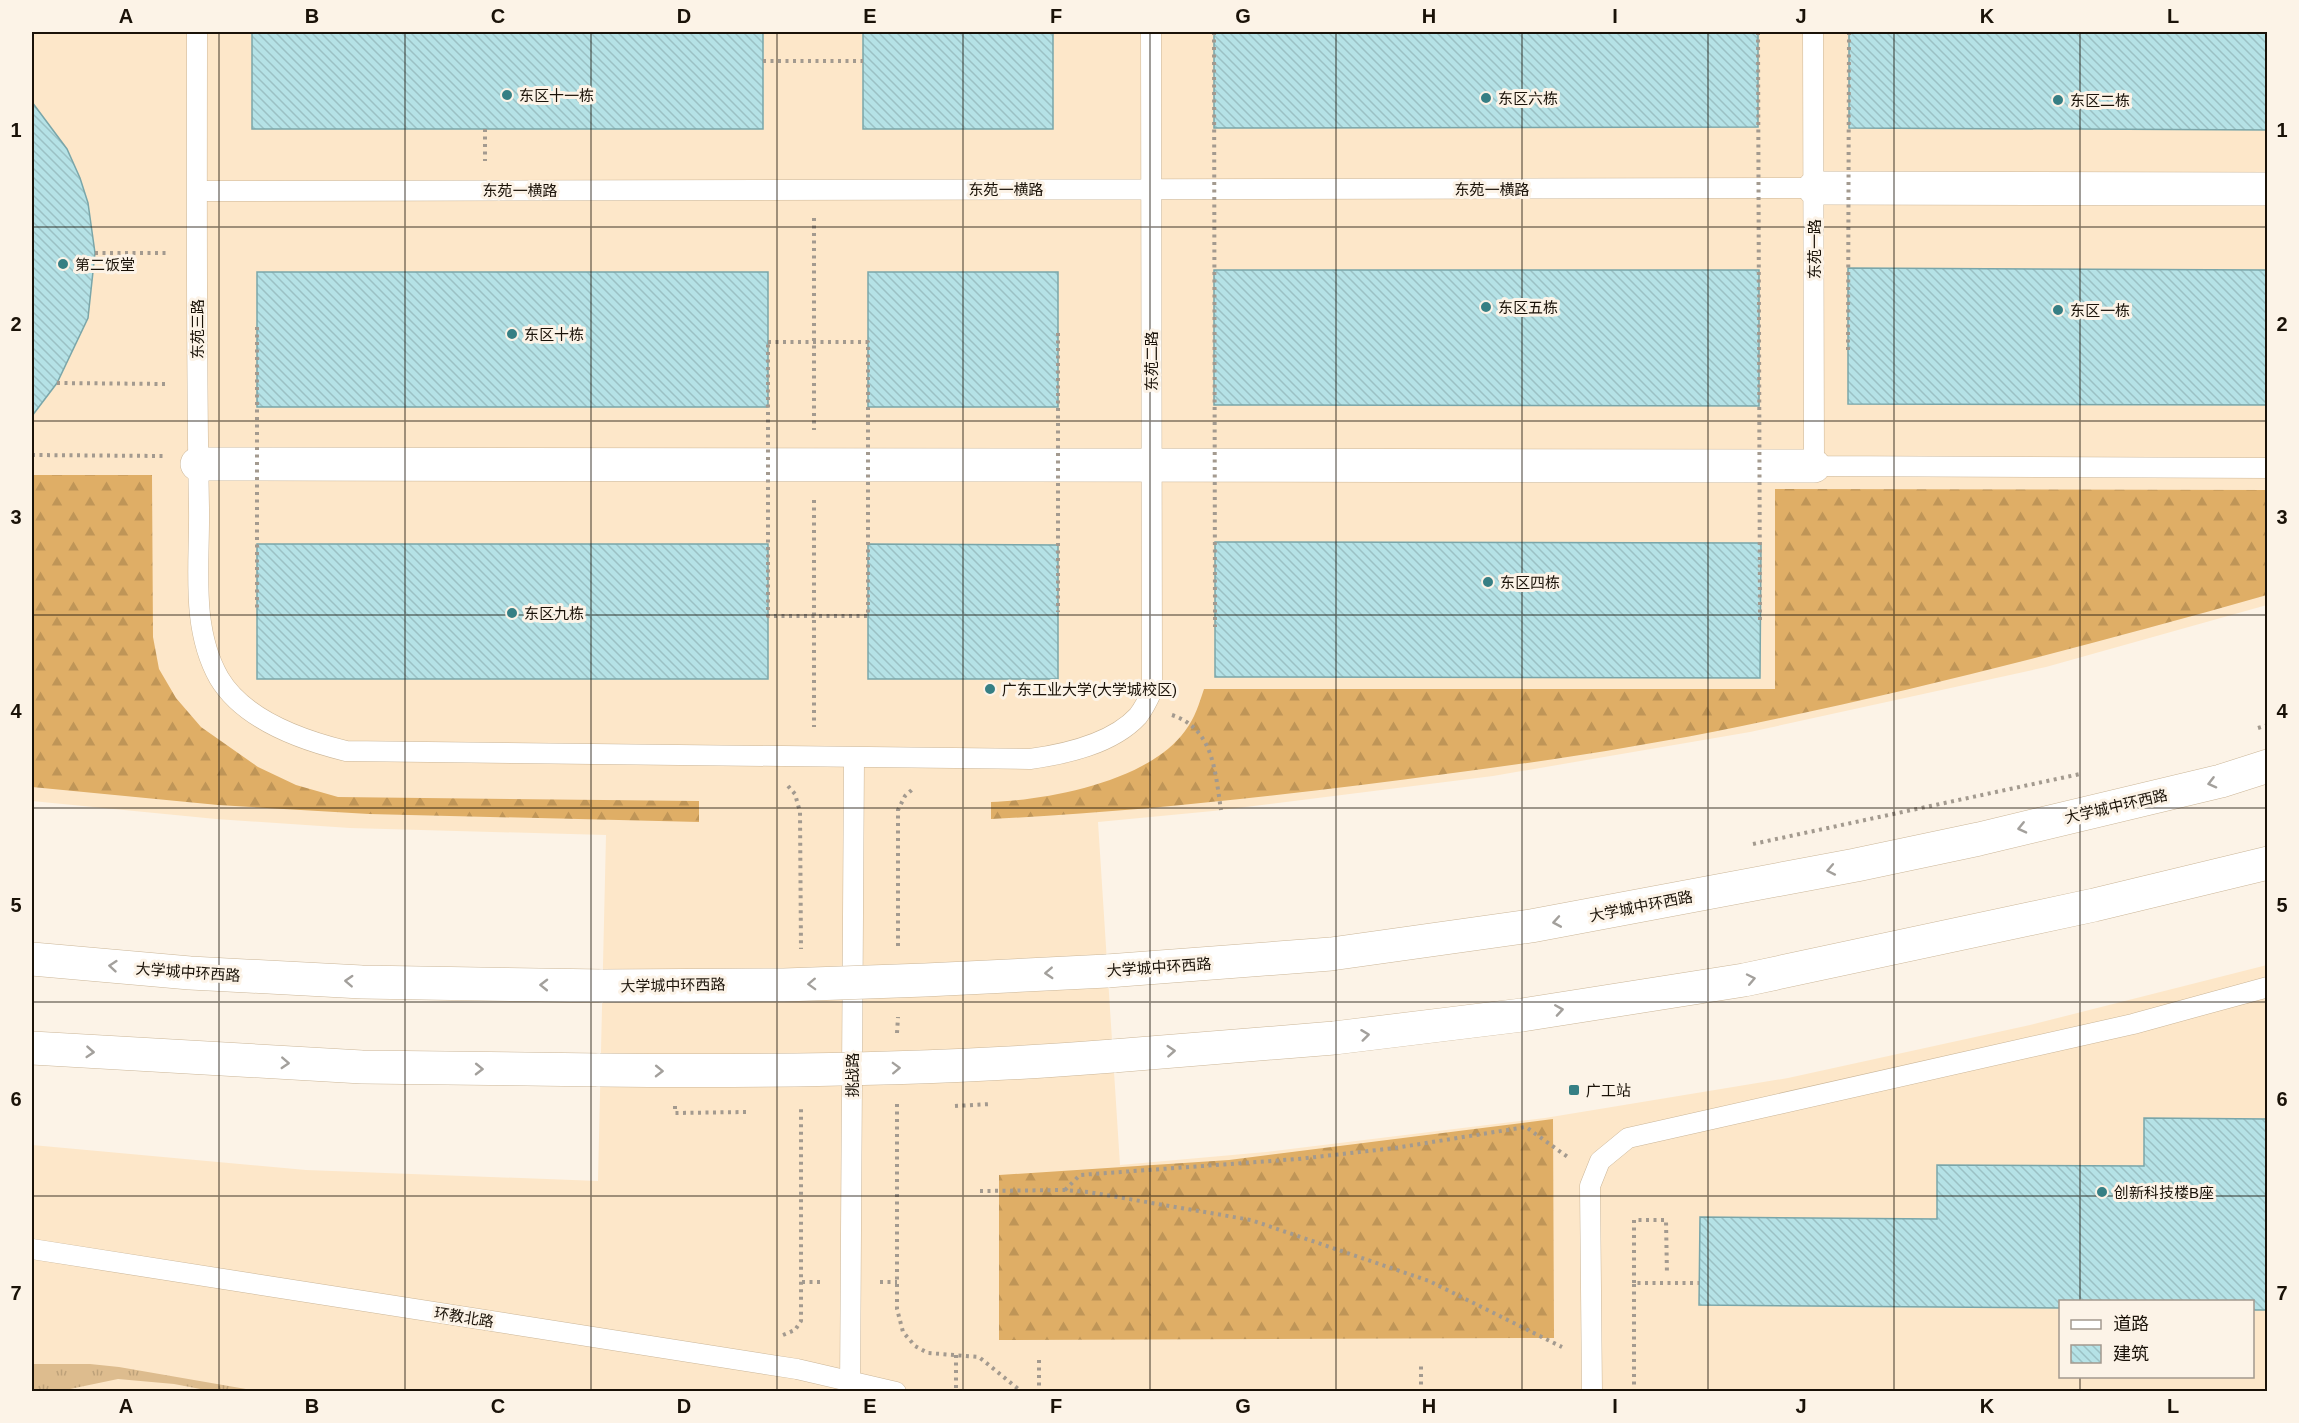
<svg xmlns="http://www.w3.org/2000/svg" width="2299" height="1423" font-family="Helvetica,'Noto Sans SC',sans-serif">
	<defs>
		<pattern id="grass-tufts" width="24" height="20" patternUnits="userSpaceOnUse" patternTransform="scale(1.5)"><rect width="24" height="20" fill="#ddbc8e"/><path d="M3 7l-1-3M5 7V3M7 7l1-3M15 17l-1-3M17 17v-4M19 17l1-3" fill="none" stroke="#bda179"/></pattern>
		<pattern id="forest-firs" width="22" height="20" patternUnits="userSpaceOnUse" patternTransform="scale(1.5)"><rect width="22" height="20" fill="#dfae66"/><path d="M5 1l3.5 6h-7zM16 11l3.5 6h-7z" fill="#bf9557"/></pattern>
		<pattern id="building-back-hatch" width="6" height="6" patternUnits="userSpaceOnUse" patternTransform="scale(1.5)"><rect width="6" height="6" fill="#b5e2e6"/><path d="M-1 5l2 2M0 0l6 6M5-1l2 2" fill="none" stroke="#9bc1c4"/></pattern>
	</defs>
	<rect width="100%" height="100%" fill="#fcf3e7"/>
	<path fill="#fde7c9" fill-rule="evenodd" d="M32,32H2267V605L2046,667L1750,732L1493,776L1213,811L1098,822L1120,1165L1266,1152L1545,1118L1788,1078L2030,1025L2267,965V1391H32V1145L306,1170L598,1181L606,835L350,828L216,819L32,801ZM2060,1302H2252V1376H2060Z"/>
	<path fill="url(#grass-tufts)" d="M32,1364H90L119,1367L258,1391H211L174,1384L118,1379L70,1389L32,1391Z"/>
	<path fill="url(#forest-firs)" d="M32,475H152L153,637L159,669L176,698L201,727L258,767L296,785L338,797L699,801V822L369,814L218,805L32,787Z
		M1775,489L2267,490V595C2094,644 1919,690 1742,726C1616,752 1489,769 1361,785C1238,800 1115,813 991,819V802C1049,800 1149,781 1185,731C1195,718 1199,704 1204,689H1775Z
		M1553,1119L1554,1338L999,1340V1175L1229,1160Z"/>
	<path fill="url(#building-back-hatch)" stroke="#7aa6a9" stroke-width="1.5" d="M252,32H763V129H252Z
		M863,32H1053V129H863Z
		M1214,32H1758V127L1214,128Z
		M1849,32H2268V130L1849,128Z
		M32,102L67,149L80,178L88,203L95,253L88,318L57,383L32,416Z
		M1848,268L2268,270V405L1848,404Z
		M1214,270H1759V406L1214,405Z
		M257,272H768V407H257Z
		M868,272H1058V407H868Z
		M1215,542L1761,543L1760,678L1215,677Z
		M257,544H768V679H257Z
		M868,544L1058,545V679H868Z
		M2144,1118L2268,1119V1310H2252V1302H2060V1308L1699,1305L1700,1217L1937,1219V1165L2144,1166Z"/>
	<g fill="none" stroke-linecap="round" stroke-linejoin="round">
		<defs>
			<path id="lane" d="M197,32C197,190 196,350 199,508C200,564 190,627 219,678C244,720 301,740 346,751L1030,759C1066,754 1112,744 1138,716C1144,708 1148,700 1152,691L1151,32
				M1813,32L1814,466L2268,468
				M197,191L1814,188
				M32,1249L797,1369L896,1392
				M850,1392L854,758
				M1592,1392L1590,1186L1600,1161L1628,1138L2133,1024L2268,987"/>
			<path id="street" d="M1814,188L2268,189
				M197,464L1814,466"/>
			<path id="primary" d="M32,959L190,973L362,982L603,986
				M1107,971L1331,954L1531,926L1856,865L1979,839L2221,781L2268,766
				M32,1048L362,1067L600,1070
				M1113,1056L1334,1038L1522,1015L1744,980L2094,905L2268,863"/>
		</defs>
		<use href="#lane" stroke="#cbb698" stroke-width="21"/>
		<use href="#street" stroke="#cbb698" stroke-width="34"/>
		<use href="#primary" stroke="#cbb698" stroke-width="34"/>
		<path stroke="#a39a8f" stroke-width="4" stroke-dasharray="3 4.5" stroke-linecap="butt" d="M763,61H863
			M485,129V161
			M814,218V430
			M95,253H167
			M57,383L167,384
			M32,455L163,456
			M814,500V727
			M1172,715C1214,729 1215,772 1221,810
			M2258,728L2268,725
			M788,786L795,794L800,812L801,949
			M1753,844L2080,774
			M898,946V810L905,796L914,788
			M897,1033L898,1017
			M897,1104V1309L903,1332L915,1346L928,1353L979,1357L1022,1392
			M675,1106V1113L747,1112
			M955,1106L991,1104
			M1065,1190L1080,1175L1298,1159L1395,1148L1526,1127L1569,1158
			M980,1191L1065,1190L1088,1192L1251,1220L1429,1281L1562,1347
			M802,1282H821
			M880,1282H897
			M1634,1283V1220H1666L1667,1275
			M783,1335L795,1330L801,1321V1106
			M956,1355V1392
			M1039,1360V1392
			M1421,1392V1365
			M1634,1392V1283H1699"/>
		<use href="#lane" stroke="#fff" stroke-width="20"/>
		<use href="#street" stroke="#fff" stroke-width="33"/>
		<use href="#primary" stroke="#fff" stroke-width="33"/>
		<defs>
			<path id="primary-bridge" d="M603,986L784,985L925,980L1107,971
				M600,1070C771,1072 942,1070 1113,1056"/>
		</defs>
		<use href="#primary-bridge" stroke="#cbb698" stroke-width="34" stroke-linecap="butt"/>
		<path stroke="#a39a8f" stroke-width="4" stroke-dasharray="3 4.5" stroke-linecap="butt" d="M1214,32L1215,627
			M1758,32L1760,620
			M257,327V611
			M1058,333V612
			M768,342H868V616H768Z
			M1848,350L1849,32"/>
		<use href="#primary-bridge" stroke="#fff" stroke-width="33"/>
	</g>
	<defs><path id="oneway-chevron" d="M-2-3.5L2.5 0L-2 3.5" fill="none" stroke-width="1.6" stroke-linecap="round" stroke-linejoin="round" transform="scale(1.5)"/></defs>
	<g stroke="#a3a09c">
		<use href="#oneway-chevron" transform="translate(2212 783) rotate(166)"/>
		<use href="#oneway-chevron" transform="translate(2022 828) rotate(167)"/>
		<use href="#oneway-chevron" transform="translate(1831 870) rotate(169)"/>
		<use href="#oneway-chevron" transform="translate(1557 922) rotate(170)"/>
		<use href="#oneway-chevron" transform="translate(113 966) rotate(-175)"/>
		<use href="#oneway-chevron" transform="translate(1049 973) rotate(177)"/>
		<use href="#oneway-chevron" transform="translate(1751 979) rotate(-12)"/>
		<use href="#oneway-chevron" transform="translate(349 981) rotate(-177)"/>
		<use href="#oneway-chevron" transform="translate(812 984) rotate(178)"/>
		<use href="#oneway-chevron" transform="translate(544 985) rotate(-179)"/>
		<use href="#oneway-chevron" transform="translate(1559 1010) rotate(-9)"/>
		<use href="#oneway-chevron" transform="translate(1365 1035) rotate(-7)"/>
		<use href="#oneway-chevron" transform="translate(1171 1051) rotate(-4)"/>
		<use href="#oneway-chevron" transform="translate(90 1052) rotate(4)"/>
		<use href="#oneway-chevron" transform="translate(285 1063) rotate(3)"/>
		<use href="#oneway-chevron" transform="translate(896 1068) rotate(-2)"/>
		<use href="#oneway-chevron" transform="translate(479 1069) rotate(1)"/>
		<use href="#oneway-chevron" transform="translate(659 1071) rotate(1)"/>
	</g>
	<path fill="none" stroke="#1a1208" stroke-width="1.5" stroke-opacity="0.55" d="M219,32V1392M405,32V1392M591,32V1392M777,32V1392M963,32V1392M1150,32V1392M1336,32V1392M1522,32V1392M1708,32V1392M1894,32V1392M2080,32V1302M32,227H2268M32,421H2268M32,615H2268M32,808H2268M32,1002H2268M32,1196H2268M2080,1376V1392"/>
	<g fill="#367f84" stroke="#fcf3e7" stroke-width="2">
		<circle cx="507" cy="95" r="6"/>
		<circle cx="1486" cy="98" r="6"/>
		<circle cx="2058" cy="100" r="6"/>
		<circle cx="63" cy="264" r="6"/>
		<circle cx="1486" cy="307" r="6"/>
		<circle cx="2058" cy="310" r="6"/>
		<circle cx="512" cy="334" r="6"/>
		<circle cx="1488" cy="582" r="6"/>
		<circle cx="512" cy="613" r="6"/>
		<circle cx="990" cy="689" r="6"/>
		<rect x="1568" y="1084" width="12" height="12" rx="3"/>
		<circle cx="2102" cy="1192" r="6"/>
	</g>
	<g text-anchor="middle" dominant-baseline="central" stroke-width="6" stroke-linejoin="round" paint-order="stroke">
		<g font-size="15" fill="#1a1208" stroke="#fcf3e7" text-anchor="start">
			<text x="519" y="95">东区十一栋</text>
			<text x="1498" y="98">东区六栋</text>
			<text x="2070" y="100">东区二栋</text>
			<text x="75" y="264">第二饭堂</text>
			<text x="1498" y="307">东区五栋</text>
			<text x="2070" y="310">东区一栋</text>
			<text x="524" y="334">东区十栋</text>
			<text x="1500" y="582">东区四栋</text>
			<text x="524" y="613">东区九栋</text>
			<text x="1002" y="689">广东工业大学(大学城校区)</text>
			<text x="1586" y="1090">广工站</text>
			<text x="2114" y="1192">创新科技楼B座</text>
		</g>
		<g font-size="15" fill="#1a1208" stroke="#fcf3e7">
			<text x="1006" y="189">东苑一横路</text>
			<text x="1492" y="189">东苑一横路</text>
			<text x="520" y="190">东苑一横路</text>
			<text transform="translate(1814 249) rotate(-90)">东苑一路</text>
			<text transform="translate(197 329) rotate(-90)">东苑三路</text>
			<text transform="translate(1151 361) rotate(-90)">东苑二路</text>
			<text transform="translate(2116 806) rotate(-13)">大学城中环西路</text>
			<text transform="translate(1641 906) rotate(-11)">大学城中环西路</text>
			<text transform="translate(1159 967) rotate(-4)">大学城中环西路</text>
			<text transform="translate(188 972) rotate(4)">大学城中环西路</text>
			<text transform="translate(673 985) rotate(-1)">大学城中环西路</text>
			<text transform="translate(852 1075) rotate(-90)">挑战路</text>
			<text transform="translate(464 1317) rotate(9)">环教北路</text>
		</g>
	</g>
	<rect width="2299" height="1423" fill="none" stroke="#fcf3e7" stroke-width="66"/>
	<rect x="2059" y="1300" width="195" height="78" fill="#fcf3e7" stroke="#a2998e" stroke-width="1.5"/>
	<rect x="2071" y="1320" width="30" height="9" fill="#ffffff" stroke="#a2998e" stroke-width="1.5"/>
	<text x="2113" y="1330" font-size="18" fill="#1a1208">道路</text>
	<rect x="2071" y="1345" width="30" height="18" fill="url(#building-back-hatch)" stroke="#a2998e" stroke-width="1.5"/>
	<text x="2113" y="1360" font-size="18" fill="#1a1208">建筑</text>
	<rect x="33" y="33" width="2233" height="1357" fill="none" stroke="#1a1208" stroke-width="2"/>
	<g font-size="20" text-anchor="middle" font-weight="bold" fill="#1a1208">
		<text x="126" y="23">A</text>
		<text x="312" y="23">B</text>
		<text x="498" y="23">C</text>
		<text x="684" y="23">D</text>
		<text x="870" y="23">E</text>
		<text x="1056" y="23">F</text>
		<text x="1243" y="23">G</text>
		<text x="1429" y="23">H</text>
		<text x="1615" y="23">I</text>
		<text x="1801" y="23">J</text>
		<text x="1987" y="23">K</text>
		<text x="2173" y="23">L</text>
		<text x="16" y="137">1</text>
		<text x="2282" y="137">1</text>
		<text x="16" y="331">2</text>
		<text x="2282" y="331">2</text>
		<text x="16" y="524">3</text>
		<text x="2282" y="524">3</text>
		<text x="16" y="718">4</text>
		<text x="2282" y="718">4</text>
		<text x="16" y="912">5</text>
		<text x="2282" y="912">5</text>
		<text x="16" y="1106">6</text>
		<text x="2282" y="1106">6</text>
		<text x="16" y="1300">7</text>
		<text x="2282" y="1300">7</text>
		<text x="126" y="1413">A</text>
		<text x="312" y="1413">B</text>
		<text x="498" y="1413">C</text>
		<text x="684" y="1413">D</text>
		<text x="870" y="1413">E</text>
		<text x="1056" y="1413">F</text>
		<text x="1243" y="1413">G</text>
		<text x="1429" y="1413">H</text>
		<text x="1615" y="1413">I</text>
		<text x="1801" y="1413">J</text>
		<text x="1987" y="1413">K</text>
		<text x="2173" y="1413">L</text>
	</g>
</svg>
